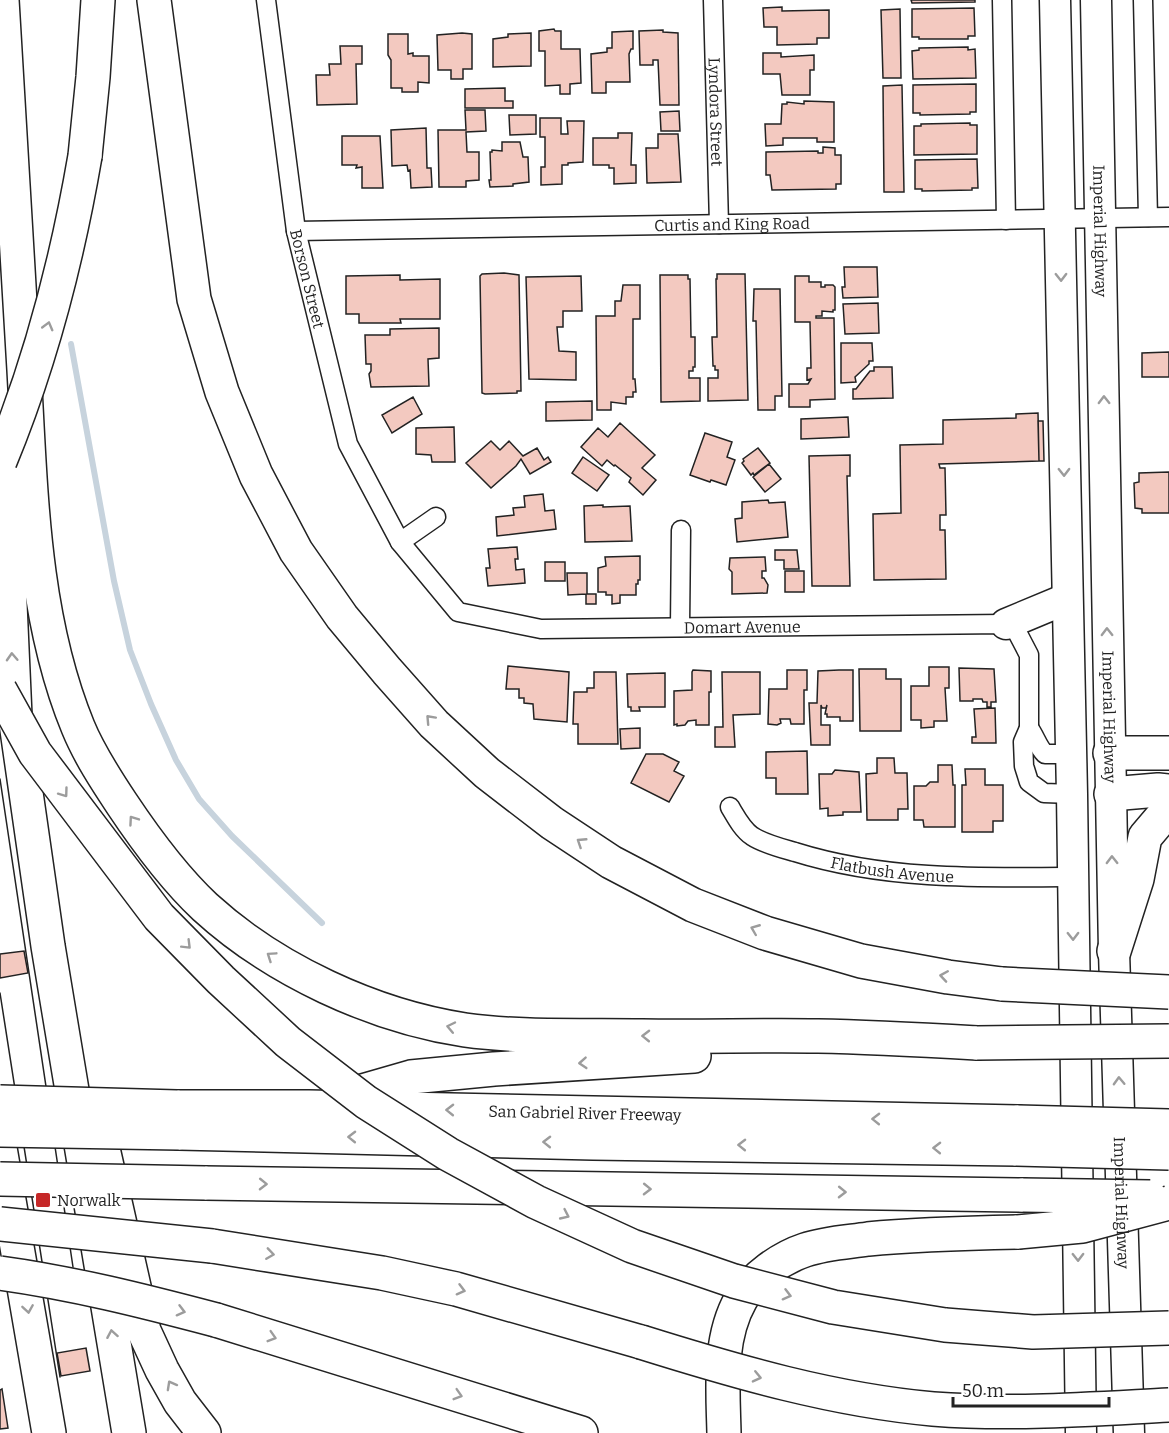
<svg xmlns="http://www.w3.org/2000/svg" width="1169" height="1433" font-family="Bitter,serif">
	<rect width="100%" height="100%" fill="#fff"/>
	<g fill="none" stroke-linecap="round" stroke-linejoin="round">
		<path stroke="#c7d3dd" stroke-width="6" d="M71,344L114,581L130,650L151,704L176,760L199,799L232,836L322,923"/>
	</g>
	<path fill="#f3c9c0" stroke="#222" stroke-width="1.5" d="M911,0H975V2L912,3Z
		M782,7V11L829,10V38H817V44L777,45V27H764L763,8Z
		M974,8L975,36H968V39H919V37H912V9Z
		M900,9L901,78H883L881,10Z
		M554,29L555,31H561V49H580L581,83L570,84V94H560V85L545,86V51H539V31Z
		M663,30V32L678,33L679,105H660L658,60H653V65H640L639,31Z
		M633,31V49H631L629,54L630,82H606V93H592L591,54L607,52V48H612V32Z
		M462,33L472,34V69H463V79H451V70H438L437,35Z
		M531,33V66L493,67V39L508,37V34Z
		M388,34H408V54L413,53V56H429V83L418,82V92H402V88H391V60L388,55Z
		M340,46H362V64H356L357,104L317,105L316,75H330L329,64H341Z
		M968,47V50L975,49L976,78L913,79L912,51L919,50V48Z
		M763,53H781V57L814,55V70H810V95H782L780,74H763Z
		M976,84V112H970V114L920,115V113H913V85Z
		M902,85L904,192H884L883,86Z
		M505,88V101H513V108H465V89Z
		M804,101L834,102V142H817V138H783V145L766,146L765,124H781L782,104H787V102L804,104Z
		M465,110H485L486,131L466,132L467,152H479V180L466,181V187H439L438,130H466Z
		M679,111L680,131H661L660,112Z
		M509,115H536V134L510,135Z
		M540,118H561V134H568L567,121H584L583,162L568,163V165H562V184L541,185V167H545V137H540Z
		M970,123V125H977V154L914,155V126H921V124Z
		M426,128L427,168H431L432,187L411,188L410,170L408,171L407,165L392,166L391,130Z
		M618,133H632L631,165H636V183L614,184V168H609V165H593V138H618Z
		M658,134H678L681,182L647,183L646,148H658Z
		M342,136H380L383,188H362V167L356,168L357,165H342Z
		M502,142H520L523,157H528L529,182L513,184V186L490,187L489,180H491L490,152H492V150L502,151Z
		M823,147L835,148V155H841V184H836V189L772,190L770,175H766V152L818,151V153H823Z
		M977,159L978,188H972V190L922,191V189H915V160Z
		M844,267H877L878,297L843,298L842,287H845Z
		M504,273L519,275L521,391H517V393L485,394L482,393L480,276L482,274Z
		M717,274H745L748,400L708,401V378H718V370H715V366H713L712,337H717L716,279H717Z
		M400,275V280L440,279V319H400L401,323H359V314H346V276Z
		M660,275H688V279H690L691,337H695V367H693V371H689V378H700V401L661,402Z
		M581,276L582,311H563V327H557L559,351L576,352V380L529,379L526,277Z
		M795,276H809V282H821V287H825V285H833L835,287V310H833V312L822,311V316H816V318H834L835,399L810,400V407H789V384H808L811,379L807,380V368H811L810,322H795Z
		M623,285H640V319H633V379H635L636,392H633V397H626V404L611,402V410H597L596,316H615V301H621Z
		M754,289H780L782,396H775V410H758L756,321H753Z
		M878,303L879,333L845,334L843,304Z
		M439,328V358L428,359L429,386L371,387L369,374L371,371V364H366L365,335H390V329Z
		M841,343H872L873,361H869V364L855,377L856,382L841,383Z
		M1169,352V377H1142V353Z
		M874,367H892L893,398L853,399V389H856L870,371H874Z
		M413,397L422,414L392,433L382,415Z
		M592,401V420L546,421V402Z
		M1038,413L1039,461L939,464L940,468H945L946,515H940V530H945L946,579L874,580L873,514L901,513L900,445L943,444V420L1016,418V414Z
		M848,417L849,437L801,439V419Z
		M1038,421H1043L1044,461H1039Z
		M620,423L655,455L642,468L656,480L643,495L629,482L631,478L615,465L614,466L607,460L602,466L581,447L598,428L608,437Z
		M454,427L455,462H432L431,455L416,454V428Z
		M705,433L732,442L727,457L735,460L726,485L711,480L710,482L690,475Z
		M491,441L500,450L509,441L523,456L537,448L544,460L548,457L551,462L530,474L521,459L516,466L491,488L466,463Z
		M758,448L770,463L754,475L753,473L751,475L742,463L744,461L743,459Z
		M850,455V476H847L850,586H812L809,456Z
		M583,457L609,475L597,491L572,473Z
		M769,464L781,479L765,492L753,477Z
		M1169,472V513H1142V509L1135,508L1134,483L1139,482V473Z
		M543,494L545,511L554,510L556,529L497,536L496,517L514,515L513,508L525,507L524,496Z
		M768,500L769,503L785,502L788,537L737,542L735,519L742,518V502Z
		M603,505V507L630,506L632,541L585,542L584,506Z
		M517,547L518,559H515L516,570L524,569L525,583L488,586L486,568H490L488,549Z
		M775,550H797L799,569H784V560H775Z
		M640,556V580H638V584H636V595H620V603L612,604V595H606V592H598V568L606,566L605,557Z
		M765,557L766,571H762V578H764L768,585L767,593L732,594V572L729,569L730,558Z
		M545,562H565V581H545Z
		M785,571H804V592H785Z
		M567,573H587V594H596V604H586V594L568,595Z
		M508,666L569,672L567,722L534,719L533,704L524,703V698H519V689H506Z
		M929,667H949V688H945L947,721H934V727L921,728V720H911V686H929Z
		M959,668L994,669L996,702H991V707H987V702H983L982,699H973V701H960Z
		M859,669H886V679H901V731H860Z
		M693,670L711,671V692H709V725H696V720L688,721L685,725L677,726V724L674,725V691L692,690V672Z
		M787,670H807V690H804V724H791L790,719H780L781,723L777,725L768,724L769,689H787Z
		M839,670H853V721H840V717H827V714H825L827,705L826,708H822L821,705V725H830V745H811L809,703H817L818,671Z
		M594,672H616L618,744H578V724H573L574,692H587V688H594Z
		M722,672H760V714L733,715L735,747H715V727H723Z
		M665,673V707H639L640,711H631V707H628L627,674Z
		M995,708L996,743H972V737H976L974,709Z
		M640,728V748L621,749L620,729Z
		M807,751L808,794H776V778H766V752Z
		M646,754H663L679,762L674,771L684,776L669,802L631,783Z
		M877,758H894L895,773H907L908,809H898V820H867L866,774L877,773Z
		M938,765H952L953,785H955V827H924L923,820H914V786H926L930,782H938Z
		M965,769H985V785H1003V821H993V832H962V785H966Z
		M835,770L859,772L861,812H843V815L828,816V808L820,809L819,774H832Z
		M24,951L28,973L0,978V954Z
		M86,1348L90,1371L61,1376L57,1353Z
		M2,1389L8,1428L0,1429V1390Z"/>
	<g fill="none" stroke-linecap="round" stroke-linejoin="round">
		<defs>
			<g id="street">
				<path id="s1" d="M266,0L296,231L348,444L400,542L458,612L541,629L1006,624L1016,630L1029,655V728L1023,742L1024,766L1029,782L1044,793L1072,794"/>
				<path id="s2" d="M713,0L719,224"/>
				<path d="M1002,0L1006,220"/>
				<path d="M1143,0L1148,217"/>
				<path id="s3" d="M296,231L1169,217"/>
				<path d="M400,542L436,517"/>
				<path d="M680,627L681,530"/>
				<path d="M1029,728C1035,736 1038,747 1045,754H1070"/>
				<path id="s4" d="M730,807C736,817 742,829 752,836C764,844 781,848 795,852C884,880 980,878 1072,877"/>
			</g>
			<g id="primary">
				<path d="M1055,0L1072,794L1081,1433"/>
				<path id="s5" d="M1096,0L1114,951L1129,1433"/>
				<path d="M1006,624L1066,599"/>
			</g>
			<g id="highway">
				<path d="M2,0C9,123 17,247 24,370C31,489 32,615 78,727C89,754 106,780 122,804C146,840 173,877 205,907C274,970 373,1016 465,1030C523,1038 583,1035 642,1036C701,1037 760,1035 818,1036C871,1037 924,1040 977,1043"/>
				<path d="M154,0L194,299L222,392L256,475L296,551L342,617L387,671L434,724L487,773L552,823L611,862L693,905L765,933L861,961L948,977L1002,984"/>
				<path d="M85,156L93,77L98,0"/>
				<path d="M4,431L6,514L15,716L48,946L129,1433"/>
				<path d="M1110,753H1169"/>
				<path d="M1111,794L1158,790L1169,791"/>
				<path d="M1114,951L1137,879L1145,837L1162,817L1169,814"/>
				<path d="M338,1098L411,1077L494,1069L694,1056"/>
				<path id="s6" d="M177,1107H309L1018,1122"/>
				<path d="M179,1133L593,1143L1016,1149"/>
				<path d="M0,1148L49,1433"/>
				<path d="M104,1153L144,1331L162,1370L180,1402L204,1433"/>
				<path d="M205,1183L1023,1195"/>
				<path d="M212,1246L382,1273L456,1289L641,1342"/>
				<path d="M216,1320L581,1433"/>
				<path d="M724,1433C723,1389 718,1339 741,1299C754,1277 781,1258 805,1250C825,1243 847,1242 868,1239C918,1234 968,1233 1018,1232"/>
			</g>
		</defs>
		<use href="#street" stroke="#222" stroke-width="21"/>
		<use href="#primary" stroke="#222" stroke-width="33"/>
		<use href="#highway" stroke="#222" stroke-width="36"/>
		<use href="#street" stroke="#fff" stroke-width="18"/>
		<use href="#primary" stroke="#fff" stroke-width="30"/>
		<use href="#highway" stroke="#fff" stroke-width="33"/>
		<path stroke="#222" stroke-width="1.5" d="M0,779L73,1267
			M0,993L60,1377"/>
		<defs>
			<path id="highway-bridge" d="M0,461C41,362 67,261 85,156
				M0,690L35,753L159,917L221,980L288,1042L366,1102L448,1154L536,1202L632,1246L734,1281L833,1307L945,1325L1033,1332L1169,1328
				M1002,984L1169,992
				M977,1043L1169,1041
				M0,1102L177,1107
				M1018,1122L1169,1126
				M0,1130L179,1133
				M1016,1149L1169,1153
				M0,1179L205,1183
				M1023,1195L1150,1197
				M0,1224L212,1246
				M1018,1232L1082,1226L1169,1203
				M0,1273C73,1283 144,1301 216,1320
				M641,1342C737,1372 833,1400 933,1409C1011,1415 1091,1409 1169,1405"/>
		</defs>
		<use href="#highway-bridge" stroke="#222" stroke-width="36" stroke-linecap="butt"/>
		<use href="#highway-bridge" stroke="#fff" stroke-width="33"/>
	</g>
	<defs><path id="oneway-chevron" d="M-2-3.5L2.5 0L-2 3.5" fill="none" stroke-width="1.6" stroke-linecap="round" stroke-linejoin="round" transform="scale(1.5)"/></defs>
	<g stroke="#9c9c9c">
		<use href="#oneway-chevron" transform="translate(1061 277) rotate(89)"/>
		<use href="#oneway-chevron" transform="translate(48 326) rotate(-75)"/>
		<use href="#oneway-chevron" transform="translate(1104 400) rotate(-91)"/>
		<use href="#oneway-chevron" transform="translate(1064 472) rotate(89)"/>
		<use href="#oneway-chevron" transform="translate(1107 632) rotate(-91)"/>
		<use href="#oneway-chevron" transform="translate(12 657) rotate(-93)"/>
		<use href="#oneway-chevron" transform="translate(430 719) rotate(-133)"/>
		<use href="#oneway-chevron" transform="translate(64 793) rotate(54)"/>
		<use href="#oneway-chevron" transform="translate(133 820) rotate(-125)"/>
		<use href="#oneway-chevron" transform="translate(581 842) rotate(-147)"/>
		<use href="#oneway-chevron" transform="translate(1112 860) rotate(-91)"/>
		<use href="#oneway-chevron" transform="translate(755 929) rotate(-158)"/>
		<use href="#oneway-chevron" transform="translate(1073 936) rotate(89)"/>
		<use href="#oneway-chevron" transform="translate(187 945) rotate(45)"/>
		<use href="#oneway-chevron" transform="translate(271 956) rotate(-146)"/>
		<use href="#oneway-chevron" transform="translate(944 976) rotate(-171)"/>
		<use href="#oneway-chevron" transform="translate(451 1027) rotate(-168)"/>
		<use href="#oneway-chevron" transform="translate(646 1036) rotate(-179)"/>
		<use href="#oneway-chevron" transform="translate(583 1063) rotate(176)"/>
		<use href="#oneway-chevron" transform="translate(1119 1081) rotate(-92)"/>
		<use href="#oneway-chevron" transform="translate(450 1110) rotate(-179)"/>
		<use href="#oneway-chevron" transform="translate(876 1119) rotate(-179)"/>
		<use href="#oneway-chevron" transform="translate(352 1137) rotate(-179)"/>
		<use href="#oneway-chevron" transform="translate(547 1142) rotate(-179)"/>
		<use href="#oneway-chevron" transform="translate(742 1145) rotate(-179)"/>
		<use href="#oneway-chevron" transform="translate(937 1148) rotate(-179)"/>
		<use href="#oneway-chevron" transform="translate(263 1184) rotate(1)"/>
		<use href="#oneway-chevron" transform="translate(647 1189) rotate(1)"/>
		<use href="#oneway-chevron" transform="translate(842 1192) rotate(1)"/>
		<use href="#oneway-chevron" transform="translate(565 1215) rotate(25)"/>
		<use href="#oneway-chevron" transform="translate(270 1254) rotate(8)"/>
		<use href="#oneway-chevron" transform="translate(1078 1257) rotate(89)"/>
		<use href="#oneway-chevron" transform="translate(461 1290) rotate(15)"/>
		<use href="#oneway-chevron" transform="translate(787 1295) rotate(15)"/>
		<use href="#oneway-chevron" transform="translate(28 1309) rotate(81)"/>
		<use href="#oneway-chevron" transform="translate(181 1311) rotate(15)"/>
		<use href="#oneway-chevron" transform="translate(112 1334) rotate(-100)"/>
		<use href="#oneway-chevron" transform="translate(272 1337) rotate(17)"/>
		<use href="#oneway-chevron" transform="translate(757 1377) rotate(13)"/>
		<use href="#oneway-chevron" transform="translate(171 1385) rotate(-119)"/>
		<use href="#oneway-chevron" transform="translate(458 1395) rotate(17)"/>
	</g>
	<rect fill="#c62828" stroke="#fff" stroke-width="2" x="35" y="1192" width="16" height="16" rx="3"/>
	<g text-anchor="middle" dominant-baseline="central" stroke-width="4.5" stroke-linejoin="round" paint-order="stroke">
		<g font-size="16" fill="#222" stroke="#fff">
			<text stroke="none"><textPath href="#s2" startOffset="112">Lyndora Street</textPath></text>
			<text stroke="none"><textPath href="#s3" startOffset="436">Curtis and King Road</textPath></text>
			<text stroke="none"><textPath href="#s5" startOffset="231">Imperial Highway</textPath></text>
			<text stroke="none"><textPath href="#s1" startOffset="282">Borson Street</textPath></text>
			<text stroke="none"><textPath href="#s1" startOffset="940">Domart Avenue</textPath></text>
			<text stroke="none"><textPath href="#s5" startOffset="717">Imperial Highway</textPath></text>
			<text stroke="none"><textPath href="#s4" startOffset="182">Flatbush Avenue</textPath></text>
			<text stroke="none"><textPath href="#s6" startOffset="408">San Gabriel River Freeway</textPath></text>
			<text stroke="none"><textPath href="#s5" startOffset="1203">Imperial Highway</textPath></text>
		</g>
		<g font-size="16" fill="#222" stroke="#fff" text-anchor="start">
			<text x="57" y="1200">Norwalk</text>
		</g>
	</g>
	<path d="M953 1397v9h156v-9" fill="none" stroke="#222222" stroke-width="3"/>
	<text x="962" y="1397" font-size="18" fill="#222222" stroke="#ffffff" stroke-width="4.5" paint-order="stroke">50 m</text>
</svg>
